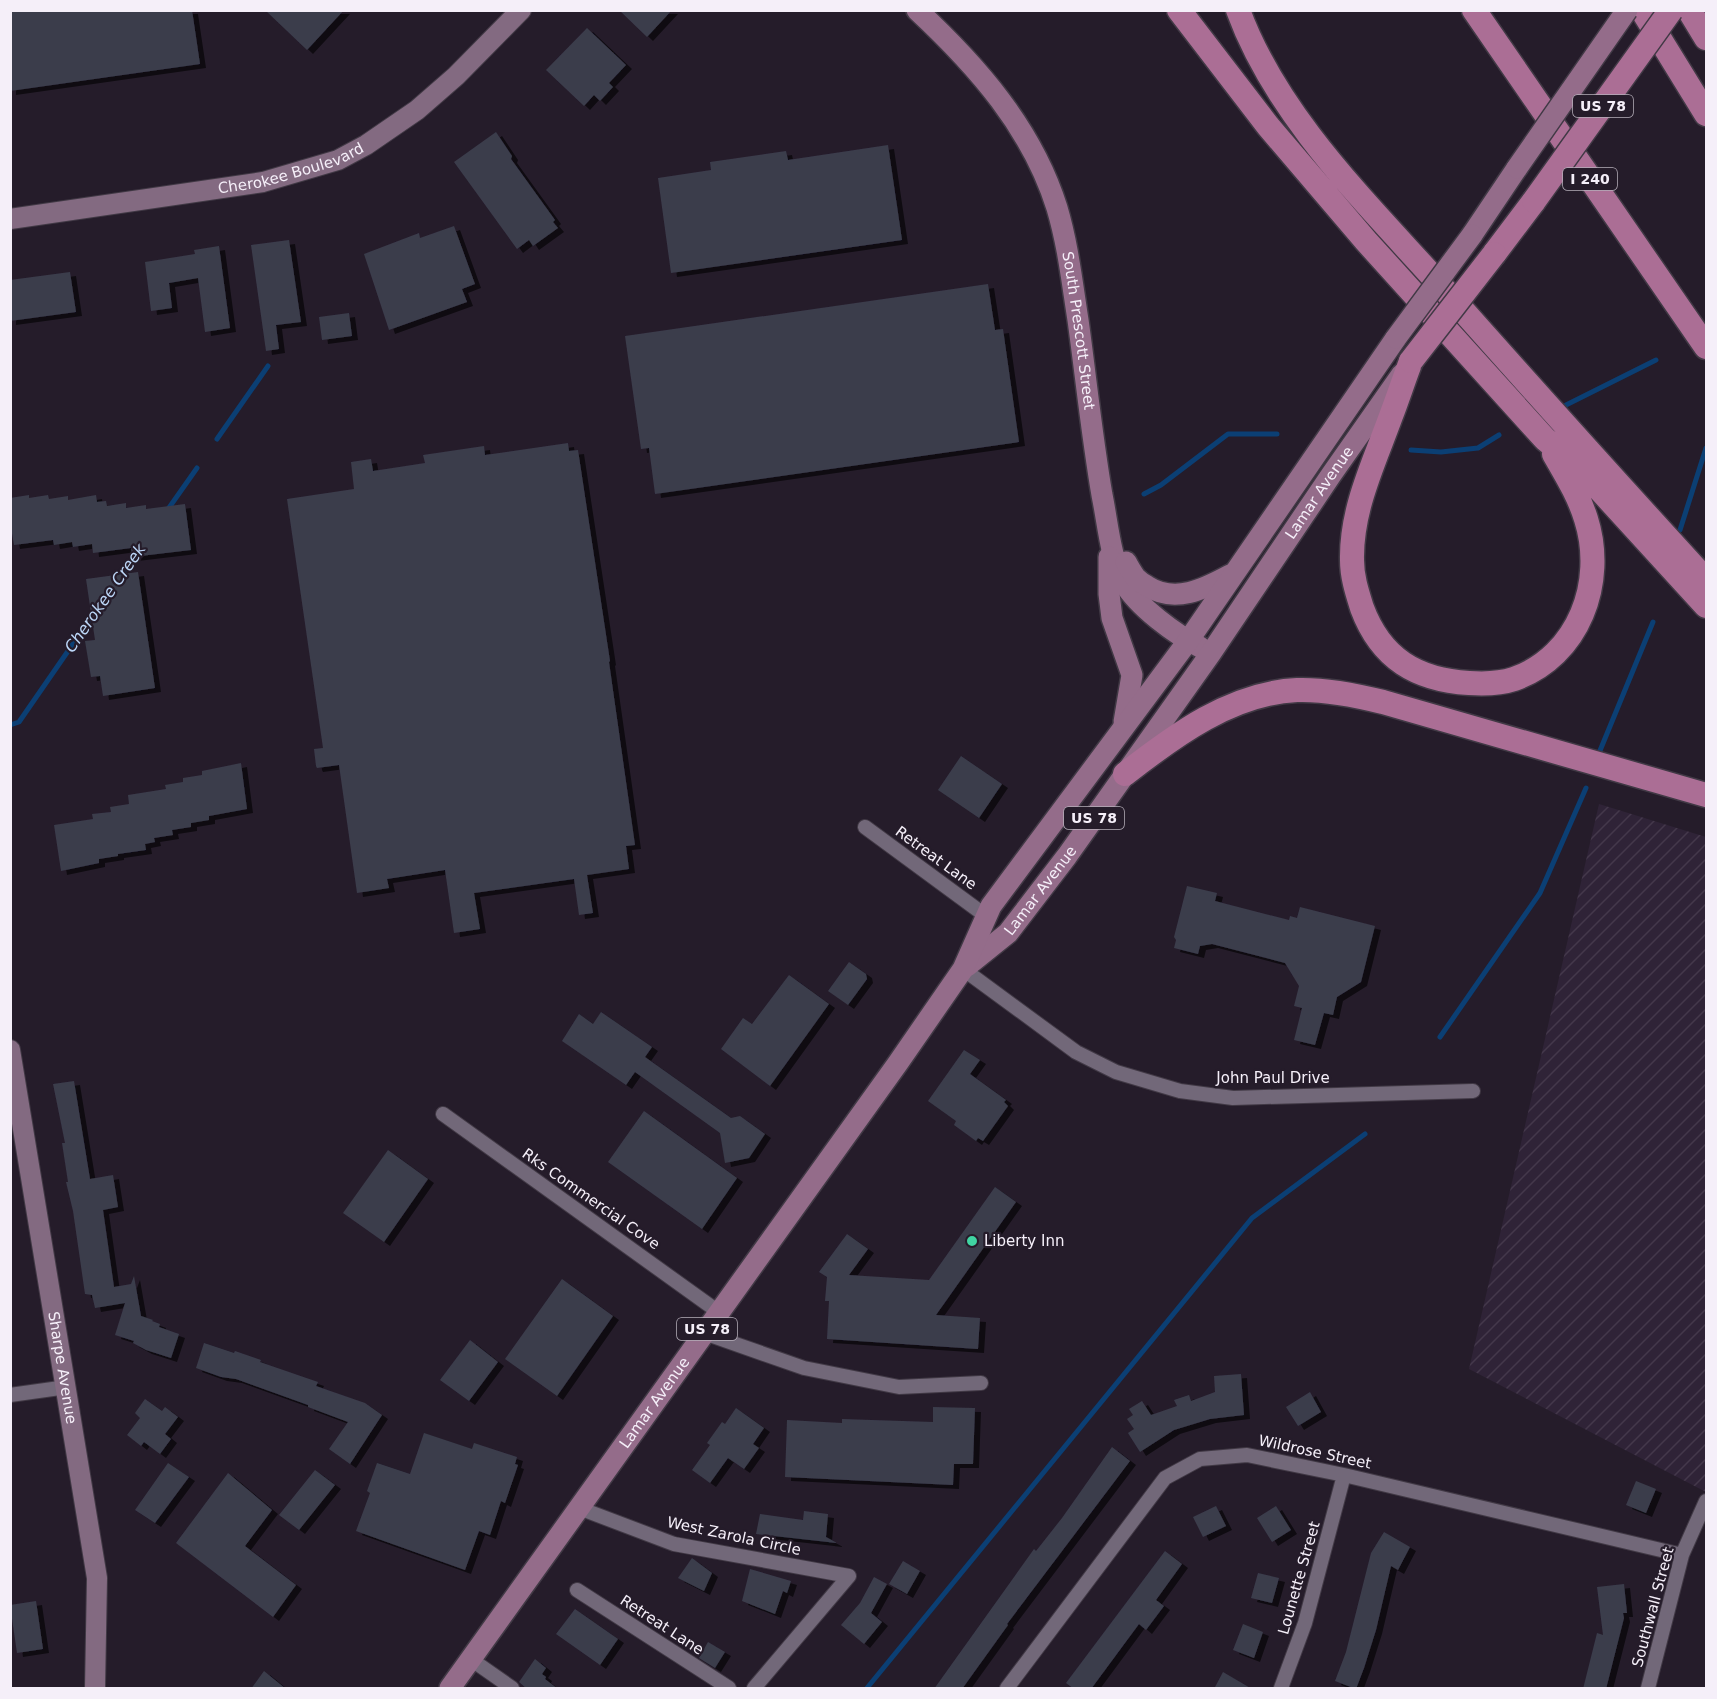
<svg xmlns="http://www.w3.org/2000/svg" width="1717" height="1699" font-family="'DejaVu Sans',sans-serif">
	<defs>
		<pattern id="industrial-furrows" width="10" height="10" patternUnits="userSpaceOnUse" patternTransform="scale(1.5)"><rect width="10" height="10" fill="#2f2337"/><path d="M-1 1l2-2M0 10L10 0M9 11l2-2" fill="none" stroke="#44384b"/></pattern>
		<filter id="shadow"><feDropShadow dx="6" dy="4" stdDeviation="0" flood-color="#0009"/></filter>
	</defs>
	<rect width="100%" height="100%" fill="#251c2a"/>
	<path fill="url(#industrial-furrows)" d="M1599,804L1706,837V1492L1469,1369Z"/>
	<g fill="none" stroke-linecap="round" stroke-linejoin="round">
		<path stroke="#0b3f74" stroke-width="5" d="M1566,405L1656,360
			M217,439L268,366
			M1411,450L1441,452L1478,448L1499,435
			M1144,494L1161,485L1228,434H1277
			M166,512L197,468
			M1680,530L1706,448
			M120,578L138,551
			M10,725L19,722L95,612
			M1599,753L1653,622
			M1440,1037L1540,893L1586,788
			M867,1688L1252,1218L1365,1134"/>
	</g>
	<path fill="#3b3c4c" filter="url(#shadow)" d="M10,10H192L200,64L10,91Z
		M265,10H344L307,50Z
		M619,10H672L647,37Z
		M587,28L626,65L609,83L613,87L600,101L594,95L584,106L546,70Z
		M496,132L512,156L511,159L555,220L553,222L558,228L533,246L529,240L517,249L454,162Z
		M888,145L902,240L671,273L658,178L711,170L710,162L786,151L788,160Z
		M454,226L475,284L462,289L467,302L389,330L364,254L419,233L420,238Z
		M289,240L301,322L276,325L279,349L266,351L251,245Z
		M219,246L230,328L205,332L198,278L169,283L172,308L151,311L145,262L195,254L194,250Z
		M70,272L76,312L10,321V280Z
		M988,284L995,330L1003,329L1019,442L655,494L649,448L641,449L625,336Z
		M349,313L352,336L322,340L319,317Z
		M568,443L569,451L578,450L610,661L609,662L635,845L626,846L629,869L587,875L593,913L579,915L574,879L474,893L480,929L454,933L445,870L387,879L389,888L357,893L339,765L317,768L316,766L314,749L323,748L287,499L354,489L351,462L371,459L373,471L425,463L423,455L484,446L485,455Z
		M29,495V498L48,495L49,499L68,496V500L96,495L97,502L106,501L107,506L126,503V508L146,505V509L185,504L191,550L132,557L131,548L93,553L92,544L73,547L72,542L54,545L53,540L14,545L10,522V498Z
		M138,572L155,688L103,696L100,676L91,677L85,641L95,640L86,579Z
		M961,756L1002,784L979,818L938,790Z
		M241,763L247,809L209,816V820L191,823V827L172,830L173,835L154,838L155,842L145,844L146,850L118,854V856L99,859V863L61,871L54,825L93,819L92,814L111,812L110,807L129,804L128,795L166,789L165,785L183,782V778L202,775V771Z
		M1187,886L1217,893L1215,901L1289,920L1290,916L1297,918L1300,907L1375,926L1361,982L1337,997L1333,1015L1324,1013L1315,1045L1294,1040L1302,1008L1294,1006L1299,986L1285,963L1212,944L1200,946L1198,954L1174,948L1176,940L1174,937Z
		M849,962L866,974L867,979L848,1005L828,991Z
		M789,975L829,1004L770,1086L721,1049L743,1018L752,1024Z
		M601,1012L652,1047L645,1057L731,1118L740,1116L765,1134L749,1158L725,1163L720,1133L635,1072L626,1085L562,1041L579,1014L593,1024Z
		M964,1050L980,1060L970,1074L1006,1100L1004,1102L1008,1106L983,1141L978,1138L976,1141L954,1125L956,1121L928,1101Z
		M74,1081L90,1179L113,1175L118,1207L103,1210L114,1287L131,1284L134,1276L141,1316L153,1320L152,1321L160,1324L159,1327L179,1334L171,1358L146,1350L133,1343L134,1341L115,1335L125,1303L95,1308L92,1295L85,1294L73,1211L66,1182H68L62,1143H65L53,1084Z
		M644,1111L737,1178L702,1229L608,1162Z
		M388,1150L428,1179L384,1242L343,1213Z
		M995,1187L1016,1202L936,1315L980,1318L978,1349L827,1339L829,1301H825L827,1277L819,1272L847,1234L868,1249L849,1275L929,1280Z
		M562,1279L613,1316L557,1396L505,1359Z
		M470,1340L498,1362L469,1401L440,1380Z
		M204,1343L234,1353L235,1351L261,1360L260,1362L318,1382L316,1386L365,1403L382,1415L350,1464L329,1449L348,1422L308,1407V1405L236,1379L221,1377L196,1368Z
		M1241,1374L1244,1415L1210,1419L1174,1430L1140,1452L1128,1433L1134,1429L1127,1419L1133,1415L1129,1409L1142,1401L1151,1415L1177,1406L1174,1400L1189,1395L1191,1401L1215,1392L1214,1376Z
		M1310,1392L1321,1412L1298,1426L1286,1407Z
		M145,1399L162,1411L165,1407L178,1417L165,1434L171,1439L160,1454L144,1442L141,1446L127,1435L140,1418L135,1413Z
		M933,1407L975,1408L973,1464H954L953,1485L785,1477L787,1420L842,1423V1419L933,1422Z
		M736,1408L764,1428L753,1444L759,1448L744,1469L728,1458L710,1483L692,1470L710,1445L707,1443L722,1422L725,1424Z
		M424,1433L472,1449L474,1443L517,1457L515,1464L518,1465L505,1503L501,1501L490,1535L479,1531L465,1570L356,1531L370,1493L367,1491L377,1463L410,1474Z
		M1112,1447L1130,1461L1007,1624L1008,1625L962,1689H934L1034,1549L1036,1551L1062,1518Z
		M168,1463L189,1477L155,1523L135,1510Z
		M315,1470L335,1485L299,1530L279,1515Z
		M228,1473L272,1510L245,1546L296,1585L273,1617L176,1543Z
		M1636,1481L1656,1489L1646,1513L1626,1505Z
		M1216,1506L1226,1526L1203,1537L1193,1517Z
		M1276,1506L1291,1530L1272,1542L1257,1518Z
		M804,1511L828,1514L826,1537L837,1543L756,1534L760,1514L803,1520Z
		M1384,1532L1410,1547L1398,1570L1391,1566L1376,1630L1364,1668L1356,1689L1335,1681L1346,1652L1371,1553Z
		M1165,1551L1182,1564L1156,1600L1164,1606L1146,1630L1139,1624L1091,1689H1074L1066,1683Z
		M692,1558L712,1573L704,1591L678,1578Z
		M903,1561L920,1571L907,1594L889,1584Z
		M750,1569L791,1581L787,1593L783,1591L775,1614L742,1601Z
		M1258,1573L1279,1578L1272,1603L1251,1598Z
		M874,1577L887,1584L871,1613L882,1622L864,1644L841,1625L860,1603Z
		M1624,1584L1627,1613H1623L1624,1618L1606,1689H1583L1597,1633L1603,1635L1597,1587Z
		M36,1601L43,1649L17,1653L10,1605Z
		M575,1609L618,1639L600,1665L556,1634Z
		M1243,1624L1263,1632L1254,1658L1233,1650Z
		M708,1642L725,1652L715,1668L699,1658Z
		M535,1659L546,1668L542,1674L546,1677L545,1679L558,1689H527L519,1682Z
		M264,1671L286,1689H251Z
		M1223,1672L1252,1689H1214Z"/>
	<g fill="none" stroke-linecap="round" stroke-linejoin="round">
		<defs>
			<path id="street" d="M865,827L986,916
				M963,969L1076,1052L1116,1072L1180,1091L1233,1098L1473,1091
				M443,1114L720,1313
				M704,1333L804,1368L899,1387L981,1383
				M10,1395L67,1387
				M579,1508L674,1544L849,1576L754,1688
				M577,1590L729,1688
				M472,1660L512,1688
				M1007,1688L1165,1478L1200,1459L1247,1455L1344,1475L1682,1555
				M1281,1688L1305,1623L1344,1475
				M1648,1688L1682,1555L1706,1501"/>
			<g id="secondary">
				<path id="s1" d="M10,219L263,182L338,160L366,145L417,110L456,76L521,10"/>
				<path id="s2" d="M10,1050L97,1578L95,1688"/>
			</g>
			<g id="primary">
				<path id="s3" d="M917,10C977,66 1032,128 1057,208C1068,245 1072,282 1078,320C1086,378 1092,437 1102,495C1108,524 1110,557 1124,583C1138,607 1175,634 1200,647"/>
				<path d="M1472,235L1517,168"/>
				<path d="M1109,557V594L1112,618L1132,675L1124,722"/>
				<path d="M1126,562C1129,567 1132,573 1136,578C1139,581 1143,584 1147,586C1175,604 1204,589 1230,575"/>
				<path id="s4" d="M967,966L1008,933L1067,856L1211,653L1331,475L1402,374"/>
				<path id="s5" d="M450,1688L898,1063L963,969L991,906L1188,641L1396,338"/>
			</g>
			<path id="highway" d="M1179,10L1268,126L1366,241L1545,439L1580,468L1706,606
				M1238,10C1277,117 1367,203 1442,287C1529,385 1617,483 1706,580
				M1474,10L1706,347
				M1642,10L1706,114
				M1689,10L1706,38
				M1494,254L1534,201
				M1411,361C1404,379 1398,398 1391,416C1374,463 1351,509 1352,560C1352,577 1357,592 1362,608C1381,659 1417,680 1469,683C1484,684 1499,684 1514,679C1579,656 1606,582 1586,519C1579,496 1566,475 1554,454
				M1125,774C1175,735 1232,693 1297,690C1326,689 1355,695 1383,702L1706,795"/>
		</defs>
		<use href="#street" stroke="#413945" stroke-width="16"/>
		<use href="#secondary" stroke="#413945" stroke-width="22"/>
		<use href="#primary" stroke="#413945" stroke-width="24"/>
		<use href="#highway" stroke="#413945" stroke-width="27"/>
		<use href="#street" stroke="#726879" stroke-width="14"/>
		<use href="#secondary" stroke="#836a81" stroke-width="20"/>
		<use href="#primary" stroke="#946c8a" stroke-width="21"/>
		<use href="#highway" stroke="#ab6e95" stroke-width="24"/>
		<defs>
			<path id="primary-bridge" d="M1517,168L1627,10
				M1396,338L1472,235"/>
			<path id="highway-bridge" d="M1534,201L1671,10
				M1411,361L1494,254"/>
		</defs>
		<use href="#primary-bridge" stroke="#413945" stroke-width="24" stroke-linecap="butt"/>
		<use href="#highway-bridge" stroke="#413945" stroke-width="27" stroke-linecap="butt"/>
		<use href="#primary-bridge" stroke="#946c8a" stroke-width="21"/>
		<use href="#highway-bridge" stroke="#ab6e95" stroke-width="24"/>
	</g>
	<circle fill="#40d4a2" stroke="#251c2a" stroke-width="2" cx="972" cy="1241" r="6"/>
	<g text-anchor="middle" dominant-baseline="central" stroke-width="4.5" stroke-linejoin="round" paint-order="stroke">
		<g fill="#251c2a" stroke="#b7b0bb" stroke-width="1.5">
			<rect x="1573" y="95" width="60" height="22" rx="4.5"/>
			<rect x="1563" y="168" width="54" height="22" rx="4.5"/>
			<rect x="1064" y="807" width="60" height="22" rx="4.5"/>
			<rect x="677" y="1318" width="60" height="22" rx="4.5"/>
		</g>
		<g font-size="14" font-weight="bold" fill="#f5eff9">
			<text x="1603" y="106">US 78</text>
			<text x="1590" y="179">I 240</text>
			<text x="1094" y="818">US 78</text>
			<text x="707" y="1329">US 78</text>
		</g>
		<g font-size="15" fill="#f5eff9" stroke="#251c2a">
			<text stroke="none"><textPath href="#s1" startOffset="286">Cherokee Boulevard</textPath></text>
			<text stroke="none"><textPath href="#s3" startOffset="370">South Prescott Street</textPath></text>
			<text stroke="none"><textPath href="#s4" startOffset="592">Lamar Avenue</textPath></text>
			<text transform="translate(936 858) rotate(36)">Retreat Lane</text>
			<text stroke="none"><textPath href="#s4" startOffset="106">Lamar Avenue</textPath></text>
			<text x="1273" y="1078">John Paul Drive</text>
			<text transform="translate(591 1199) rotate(35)">Rks Commercial Cove</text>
			<text stroke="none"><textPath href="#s2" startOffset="322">Sharpe Avenue</textPath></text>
			<text stroke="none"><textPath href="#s5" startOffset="351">Lamar Avenue</textPath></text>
			<text transform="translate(1315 1452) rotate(12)">Wildrose Street</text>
			<text transform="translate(734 1536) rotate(12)">West Zarola Circle</text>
			<text transform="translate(1299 1578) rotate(-74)">Lounette Street</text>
			<text transform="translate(1653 1607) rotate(-75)">Southwall Street</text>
			<text transform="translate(662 1625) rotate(33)">Retreat Lane</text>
		</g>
		<g font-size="15" fill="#f5eff9" stroke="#251c2a" text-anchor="start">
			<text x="984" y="1241">Liberty Inn</text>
		</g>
		<g font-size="16" font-style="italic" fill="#bcd6f7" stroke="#251c2a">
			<text transform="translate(105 598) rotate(-55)">Cherokee Creek</text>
		</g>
	</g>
	<rect width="1717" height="1699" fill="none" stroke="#f5eff9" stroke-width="24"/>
</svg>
